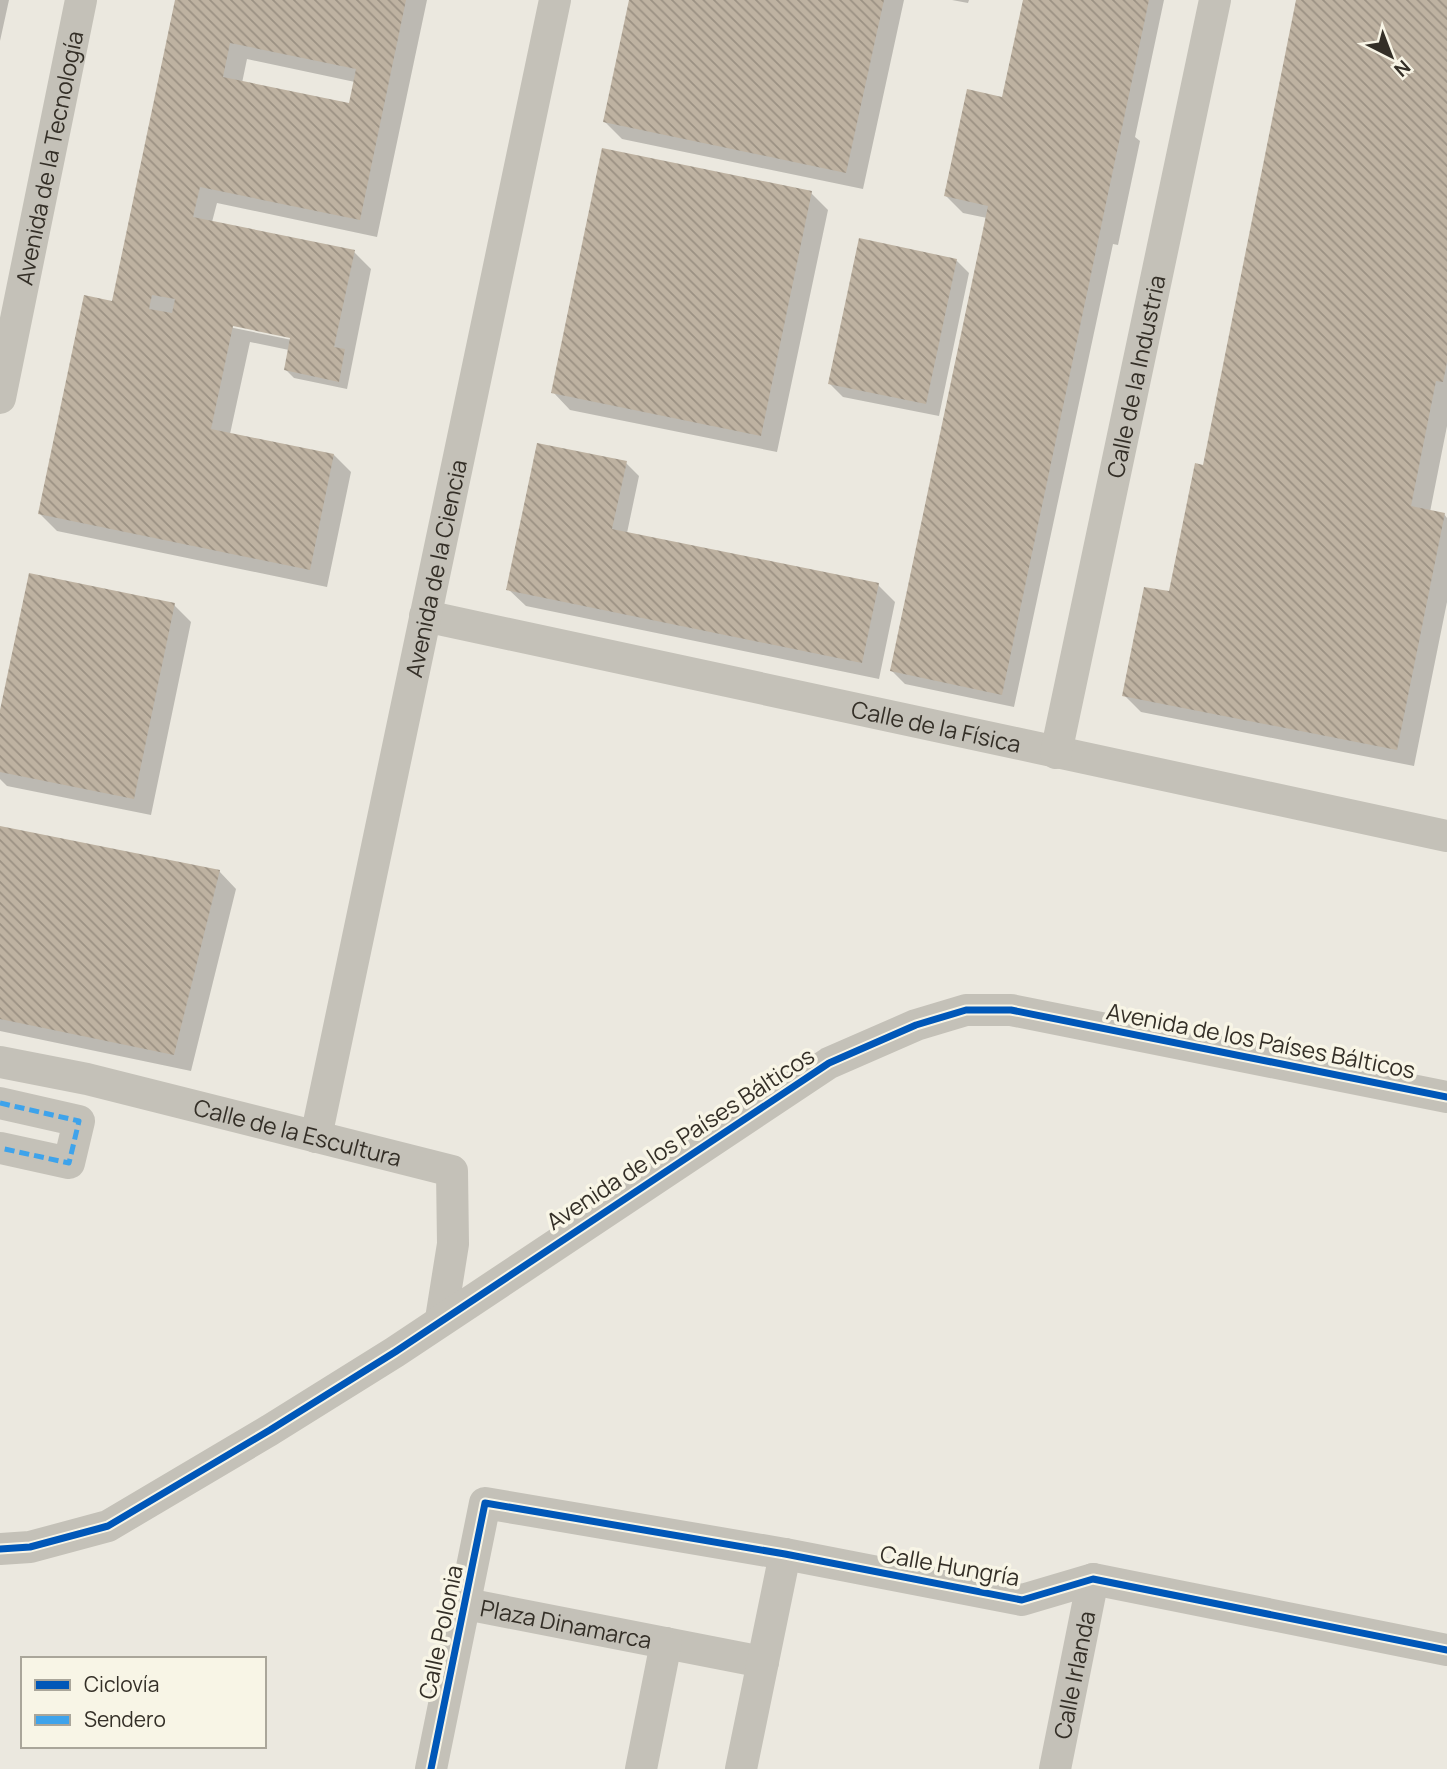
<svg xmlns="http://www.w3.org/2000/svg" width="1447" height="1769" font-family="Manrope,sans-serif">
	<defs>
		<pattern id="building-back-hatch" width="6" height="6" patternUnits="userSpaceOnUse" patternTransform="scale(1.75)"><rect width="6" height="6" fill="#beb2a1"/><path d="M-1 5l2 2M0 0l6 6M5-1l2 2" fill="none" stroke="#9b9183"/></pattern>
	</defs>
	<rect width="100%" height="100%" fill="#ebe8df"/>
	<path fill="#0003" fill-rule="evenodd" d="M0,0H9L0,41Z
		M177,0H427L377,237L217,203L212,222L354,252L371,269L347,389L294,378L286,370L289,350L250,342L230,434L334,455L351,472L327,587L57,531L40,514L113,303ZM247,59L355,82L351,105L242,83ZM225,322L292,336V340L224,326Z
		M631,0H904L863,189L622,139L605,122Z
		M952,0H969L968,3Z
		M1025,0H1164L1135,137L1140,141L1118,245L1113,244L1014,707L905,684L892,671L987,218L963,213L946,196L1008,100Z
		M1298,0H1447V426L1430,512L1444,514L1447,518V602L1414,766L1141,712L1124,695L1171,593L1204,467Z
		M811,193L828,210L777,452L570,410L553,392Z
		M956,260L969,273L939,416L843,397L830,384Z
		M626,463L639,476L627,533L878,585L895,602L879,679L526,606L508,589Z
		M174,605L191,622L151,815L7,786L0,779V719Z
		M0,828L219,871L236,889L191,1071L0,1031Z"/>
	<path fill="url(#building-back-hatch)" fill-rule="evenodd" d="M175,0H406L360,220L200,187L193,217L355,250L334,347L345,349L339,382L284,370L290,338L233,326L211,429L334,454L310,570L38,514L84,295L112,301ZM230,43L356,69L349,103L223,77ZM152,295L175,299L172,313L149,309Z
		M629,0H884L846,173L603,122Z
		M1023,0H1149L1002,695L890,671L988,206L944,196L967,89L1002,97Z
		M1296,0H1447V362L1443,382L1436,381L1411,506L1445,513L1397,750L1122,696L1144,587L1169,591L1195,463L1203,465Z
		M602,148L812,191L761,436L551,393Z
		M859,238L957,259L926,404L828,384Z
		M537,443L627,461L612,529L879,583L862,663L506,590Z
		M29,573L175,603L134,799L0,772V710Z
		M0,826L220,870L174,1055L0,1019Z"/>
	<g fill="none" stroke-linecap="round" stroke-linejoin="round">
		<g stroke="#c4c1b8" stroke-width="32">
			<path id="s1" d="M0,398L81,0"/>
			<path id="s2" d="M425,616L1447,836"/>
			<path id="s3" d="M1056,753L1215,0"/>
			<path id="s4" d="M0,1062L87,1079L452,1171L453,1244L441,1319"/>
			<path d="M0,1103L79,1121L69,1163L0,1148"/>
			<path id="s5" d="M316,1137L555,0"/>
			<path d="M0,1549L30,1547L108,1526L270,1430L395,1352L829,1063L916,1025L966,1010H1011L1447,1097"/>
			<path id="s6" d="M466,1604L763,1662"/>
			<path d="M431,1769L485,1503L785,1554L1022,1600L1093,1579L1447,1650"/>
			<path d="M641,1769L666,1643"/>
			<path d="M741,1769L785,1554"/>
			<path id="s7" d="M1055,1769L1093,1579"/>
		</g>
		<path stroke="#3ea3eb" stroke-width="5" stroke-dasharray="10 5" stroke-linecap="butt" d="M0,1103L79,1121L69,1163L0,1148"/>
		<defs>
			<path id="cycleway" d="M0,1549L30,1547L108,1526L270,1430L395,1352L829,1063L916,1025L966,1010H1011L1447,1097
				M431,1769L485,1503L785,1554L1022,1600L1093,1579L1447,1650"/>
		</defs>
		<use href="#cycleway" stroke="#f8f5e6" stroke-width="11"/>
		<use href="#cycleway" stroke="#0057b8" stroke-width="7"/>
	</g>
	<g text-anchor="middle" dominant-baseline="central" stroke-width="7" stroke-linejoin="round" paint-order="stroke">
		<g font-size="23" fill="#342f27" stroke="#f8f5e6">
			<text stroke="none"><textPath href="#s1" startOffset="245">Avenida de la Tecnología</textPath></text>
			<text stroke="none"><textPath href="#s3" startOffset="385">Calle de la Industria</textPath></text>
			<text stroke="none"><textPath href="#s5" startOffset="581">Avenida de la Ciencia</textPath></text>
			<text stroke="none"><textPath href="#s2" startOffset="523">Calle de la Física</textPath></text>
			<text transform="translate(1261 1040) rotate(11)">Avenida de los Países Bálticos</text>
			<text stroke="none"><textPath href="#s4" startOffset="306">Calle de la Escultura</textPath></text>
			<text transform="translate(680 1138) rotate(-33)">Avenida de los Países Bálticos</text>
			<text transform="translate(950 1565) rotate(10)">Calle Hungría</text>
			<text stroke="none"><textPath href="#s6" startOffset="102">Plaza Dinamarca</textPath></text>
			<text transform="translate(440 1632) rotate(-78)">Calle Polonia</text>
			<text stroke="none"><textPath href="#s7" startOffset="96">Calle Irlanda</textPath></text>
		</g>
	</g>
	<rect x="21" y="1657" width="245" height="91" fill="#f8f5e6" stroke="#aaa69a" stroke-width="2"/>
	<rect x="35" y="1680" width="35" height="10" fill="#0057b8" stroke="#aaa69a" stroke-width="2"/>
	<text x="84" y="1692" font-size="21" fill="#342f27">Ciclovía</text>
	<rect x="35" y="1715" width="35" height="10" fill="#3ea3eb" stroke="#aaa69a" stroke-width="2"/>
	<text x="84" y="1727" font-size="21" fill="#342f27">Sendero</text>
	<g transform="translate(1391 56) rotate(138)" stroke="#f8f5e6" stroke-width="5" paint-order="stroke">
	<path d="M0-5L12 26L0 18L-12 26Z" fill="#342f27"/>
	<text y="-10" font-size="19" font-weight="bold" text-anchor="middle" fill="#342f27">N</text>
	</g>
</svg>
